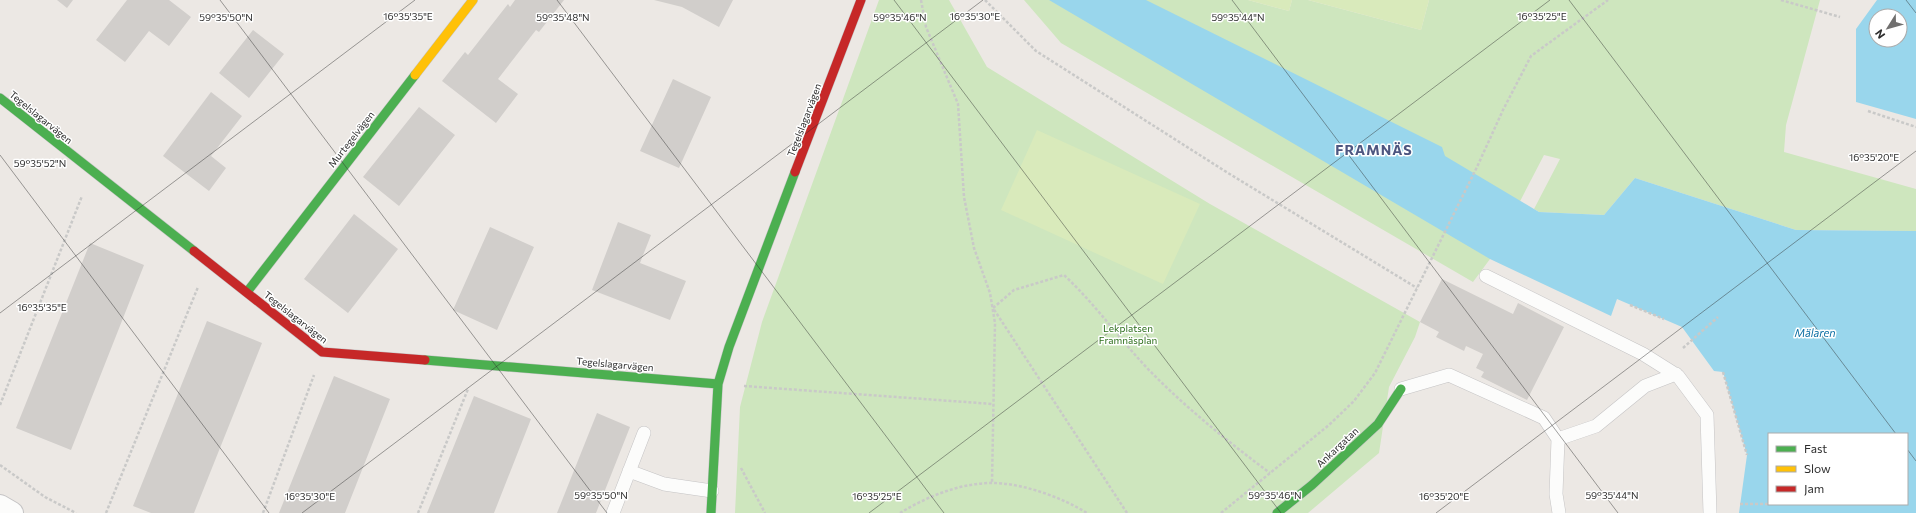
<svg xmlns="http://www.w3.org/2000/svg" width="1916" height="513" font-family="Commissioner,sans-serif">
	<rect width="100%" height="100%" fill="#ece8e4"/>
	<path fill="#cee6be" d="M879,0H949L987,67L1210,204L1420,322L1415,337L1389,387L1379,453L1308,513H735L740,407L762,322Z
		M1024,0H1248L1289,11L1292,0H1308L1421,30L1429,0H1820L1786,125L1784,152L1916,189V231L1796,230L1635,178L1604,215L1539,212L1534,209L1560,159L1544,155L1490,259L1473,282L1061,43Z"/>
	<path fill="#d9eabb" d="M1248,0H1292L1289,11Z
		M1308,0H1429L1421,30Z
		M1037,130L1200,204L1163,284L1001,210Z"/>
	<path fill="#99d6ec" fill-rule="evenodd" d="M1049,0H1146L1442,147L1445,156L1539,212L1604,215L1635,178L1796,230L1916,231V513H1739L1747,455L1723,372L1714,371L1682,327L1617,299L1611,316L1490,259ZM1769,434H1907V504H1769Z
		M1877,0H1916V119L1856,102V29ZM1876,16H1900V40H1876Z"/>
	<path fill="#d1cecb" d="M57,0H73L67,8Z
		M127,0H169L191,17L169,46L149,31L125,62L96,40Z
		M515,0H564L539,32L536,30L498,79L518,94L496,123L442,81L465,52L468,55L508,4L510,7Z
		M654,0H733L719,27L682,7Z
		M253,30L284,54L249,98L219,73Z
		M673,79L711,97L679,168L640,151Z
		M211,92L242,116L211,156L226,168L209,191L163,156Z
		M419,107L455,135L399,206L363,177Z
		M354,214L398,249L348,313L304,279Z
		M618,222L651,235L640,263L686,281L670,320L592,290Z
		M490,227L534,247L497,330L453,310Z
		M90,243L144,265L71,450L16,428Z
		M1442,279L1513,314L1518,303L1564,327L1527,400L1481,377L1484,372L1476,368L1483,354L1466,346L1464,351L1436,337L1439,332L1420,322Z
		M207,321L262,343L194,513H151L133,506Z
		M334,376L390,399L345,513H279Z
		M474,396L531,419L494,513H427Z
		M597,413L630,427L596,513H557Z"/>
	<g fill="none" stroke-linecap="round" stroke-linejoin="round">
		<defs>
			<path id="lane" d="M1486,276L1643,354L1678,376L1707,415L1710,513
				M1401,389L1449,375L1544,418L1558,439L1556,494L1559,513
				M1558,439L1596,426L1645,386L1676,374
				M629,471L664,484L712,491
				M613,513L644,433"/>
			<path id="street" d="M0,506L12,513"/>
			<path id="fast" d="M0,98L194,251
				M247,292L415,75
				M425,360L718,384
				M711,513L718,384L729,347L795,172
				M1277,513L1312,485L1378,424L1401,389"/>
			<path id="slow" d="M415,75L473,0"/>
			<path id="jam" d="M795,172L861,0
				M194,251L322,352L425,360"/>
		</defs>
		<use href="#lane" stroke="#c5c4c5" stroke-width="14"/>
		<use href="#street" stroke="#c5c4c5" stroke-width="24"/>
		<use href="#fast" stroke="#c5c4c5" stroke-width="10"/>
		<use href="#slow" stroke="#c5c4c5" stroke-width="10"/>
		<use href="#jam" stroke="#c5c4c5" stroke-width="10"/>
		<path stroke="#c9c9c8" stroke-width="2.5" stroke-dasharray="3 2" stroke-linecap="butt" d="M921,0L926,27L958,104L964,197L974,248L990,293L995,323L992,483
			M985,0L1036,51L1228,173L1417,288
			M1781,0L1840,17
			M1868,111L1916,127
			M1630,305L1664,319
			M1683,348L1718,317
			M1723,372L1747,455
			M744,386L993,404
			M0,405L82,196
			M0,465L45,497L76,513
			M741,468L765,513
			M1740,504H1769
			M106,513L198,287
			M263,513L314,375
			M418,513L468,389
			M900,513C926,497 960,483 992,483C1022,483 1061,497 1087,513
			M1127,513L993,308L1014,290L1064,275C1095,304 1118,337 1147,368C1185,407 1227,441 1270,473
			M1221,513L1329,425L1354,401L1375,373L1477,167L1503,110L1531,56L1608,0"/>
		<use href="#lane" stroke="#fcfcfb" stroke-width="13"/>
		<use href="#street" stroke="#fcfcfb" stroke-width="22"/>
		<use href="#fast" stroke="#4caf50" stroke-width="9"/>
		<use href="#slow" stroke="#ffc107" stroke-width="9"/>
		<use href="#jam" stroke="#c62828" stroke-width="9"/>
	</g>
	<path fill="none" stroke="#2e2e2e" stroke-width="1" stroke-opacity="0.45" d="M220,0L607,513M557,0L944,513M894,0L1281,513M1232,0L1618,513M1569,0L1896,434M1906,0L1916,13M0,155L269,513M0,313L415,0M1907,449L1916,461M302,513L983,0M869,513L1550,0M1436,513L1916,151"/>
	<g text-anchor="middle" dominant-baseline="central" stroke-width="3" stroke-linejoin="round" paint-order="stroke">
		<g font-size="10" fill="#2e2e2e" stroke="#fff">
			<text transform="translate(41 117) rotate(39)">Tegelslagarvägen</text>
			<text transform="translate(804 120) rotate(-69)">Tegelslagarvägen</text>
			<text transform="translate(351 139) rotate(-52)">Murtegelvägen</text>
			<text transform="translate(296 317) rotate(38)">Tegelslagarvägen</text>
			<text transform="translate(615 364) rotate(5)">Tegelslagarvägen</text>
			<text transform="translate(1337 447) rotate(-43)">Ankargatan</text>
		</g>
		<g font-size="10" fill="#2c6e1b" stroke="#fff">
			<text x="1128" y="328">Lekplatsen<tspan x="1128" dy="12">Framnäsplan</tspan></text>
		</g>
		<g font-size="11" font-style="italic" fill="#0d6fa3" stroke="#fff">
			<text x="1815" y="332">Mälaren</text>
		</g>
		<g font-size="14" font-weight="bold" letter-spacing="1" fill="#4d5680" stroke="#fff">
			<text x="1374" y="149">FRAMNÄS</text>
		</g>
	</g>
	<g font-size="10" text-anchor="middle" fill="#2e2e2e" stroke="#fff" stroke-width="3" stroke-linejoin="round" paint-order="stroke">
		<text x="408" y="20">16°35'35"E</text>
		<text x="975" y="20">16°35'30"E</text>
		<text x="1542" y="20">16°35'25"E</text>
		<text x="226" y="21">59°35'50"N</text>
		<text x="563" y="21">59°35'48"N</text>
		<text x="900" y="21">59°35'46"N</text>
		<text x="1238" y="21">59°35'44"N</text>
		<text x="1874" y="161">16°35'20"E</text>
		<text x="40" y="167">59°35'52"N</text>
		<text x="42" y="311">16°35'35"E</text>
		<text x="601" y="499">59°35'50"N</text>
		<text x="1275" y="499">59°35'46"N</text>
		<text x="1612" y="499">59°35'44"N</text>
		<text x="310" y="500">16°35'30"E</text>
		<text x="877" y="500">16°35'25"E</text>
		<text x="1444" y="500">16°35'20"E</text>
	</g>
	<rect x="1768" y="433" width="140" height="72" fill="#ffffff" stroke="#ababab"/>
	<rect x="1776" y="446" width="20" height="6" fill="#4caf50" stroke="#ababab"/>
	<text x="1804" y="453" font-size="12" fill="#2e2e2e">Fast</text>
	<rect x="1776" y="466" width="20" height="6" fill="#ffc107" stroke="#ababab"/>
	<text x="1804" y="473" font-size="12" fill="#2e2e2e">Slow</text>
	<rect x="1776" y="486" width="20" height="6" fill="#c62828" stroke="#ababab"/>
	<text x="1804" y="493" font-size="12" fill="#2e2e2e">Jam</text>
	<g transform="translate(1888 28) rotate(233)"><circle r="19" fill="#ffffff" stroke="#ababab"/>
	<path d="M0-3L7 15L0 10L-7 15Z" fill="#706f6e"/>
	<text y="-6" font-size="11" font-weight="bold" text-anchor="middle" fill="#2e2e2e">N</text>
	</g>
</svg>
